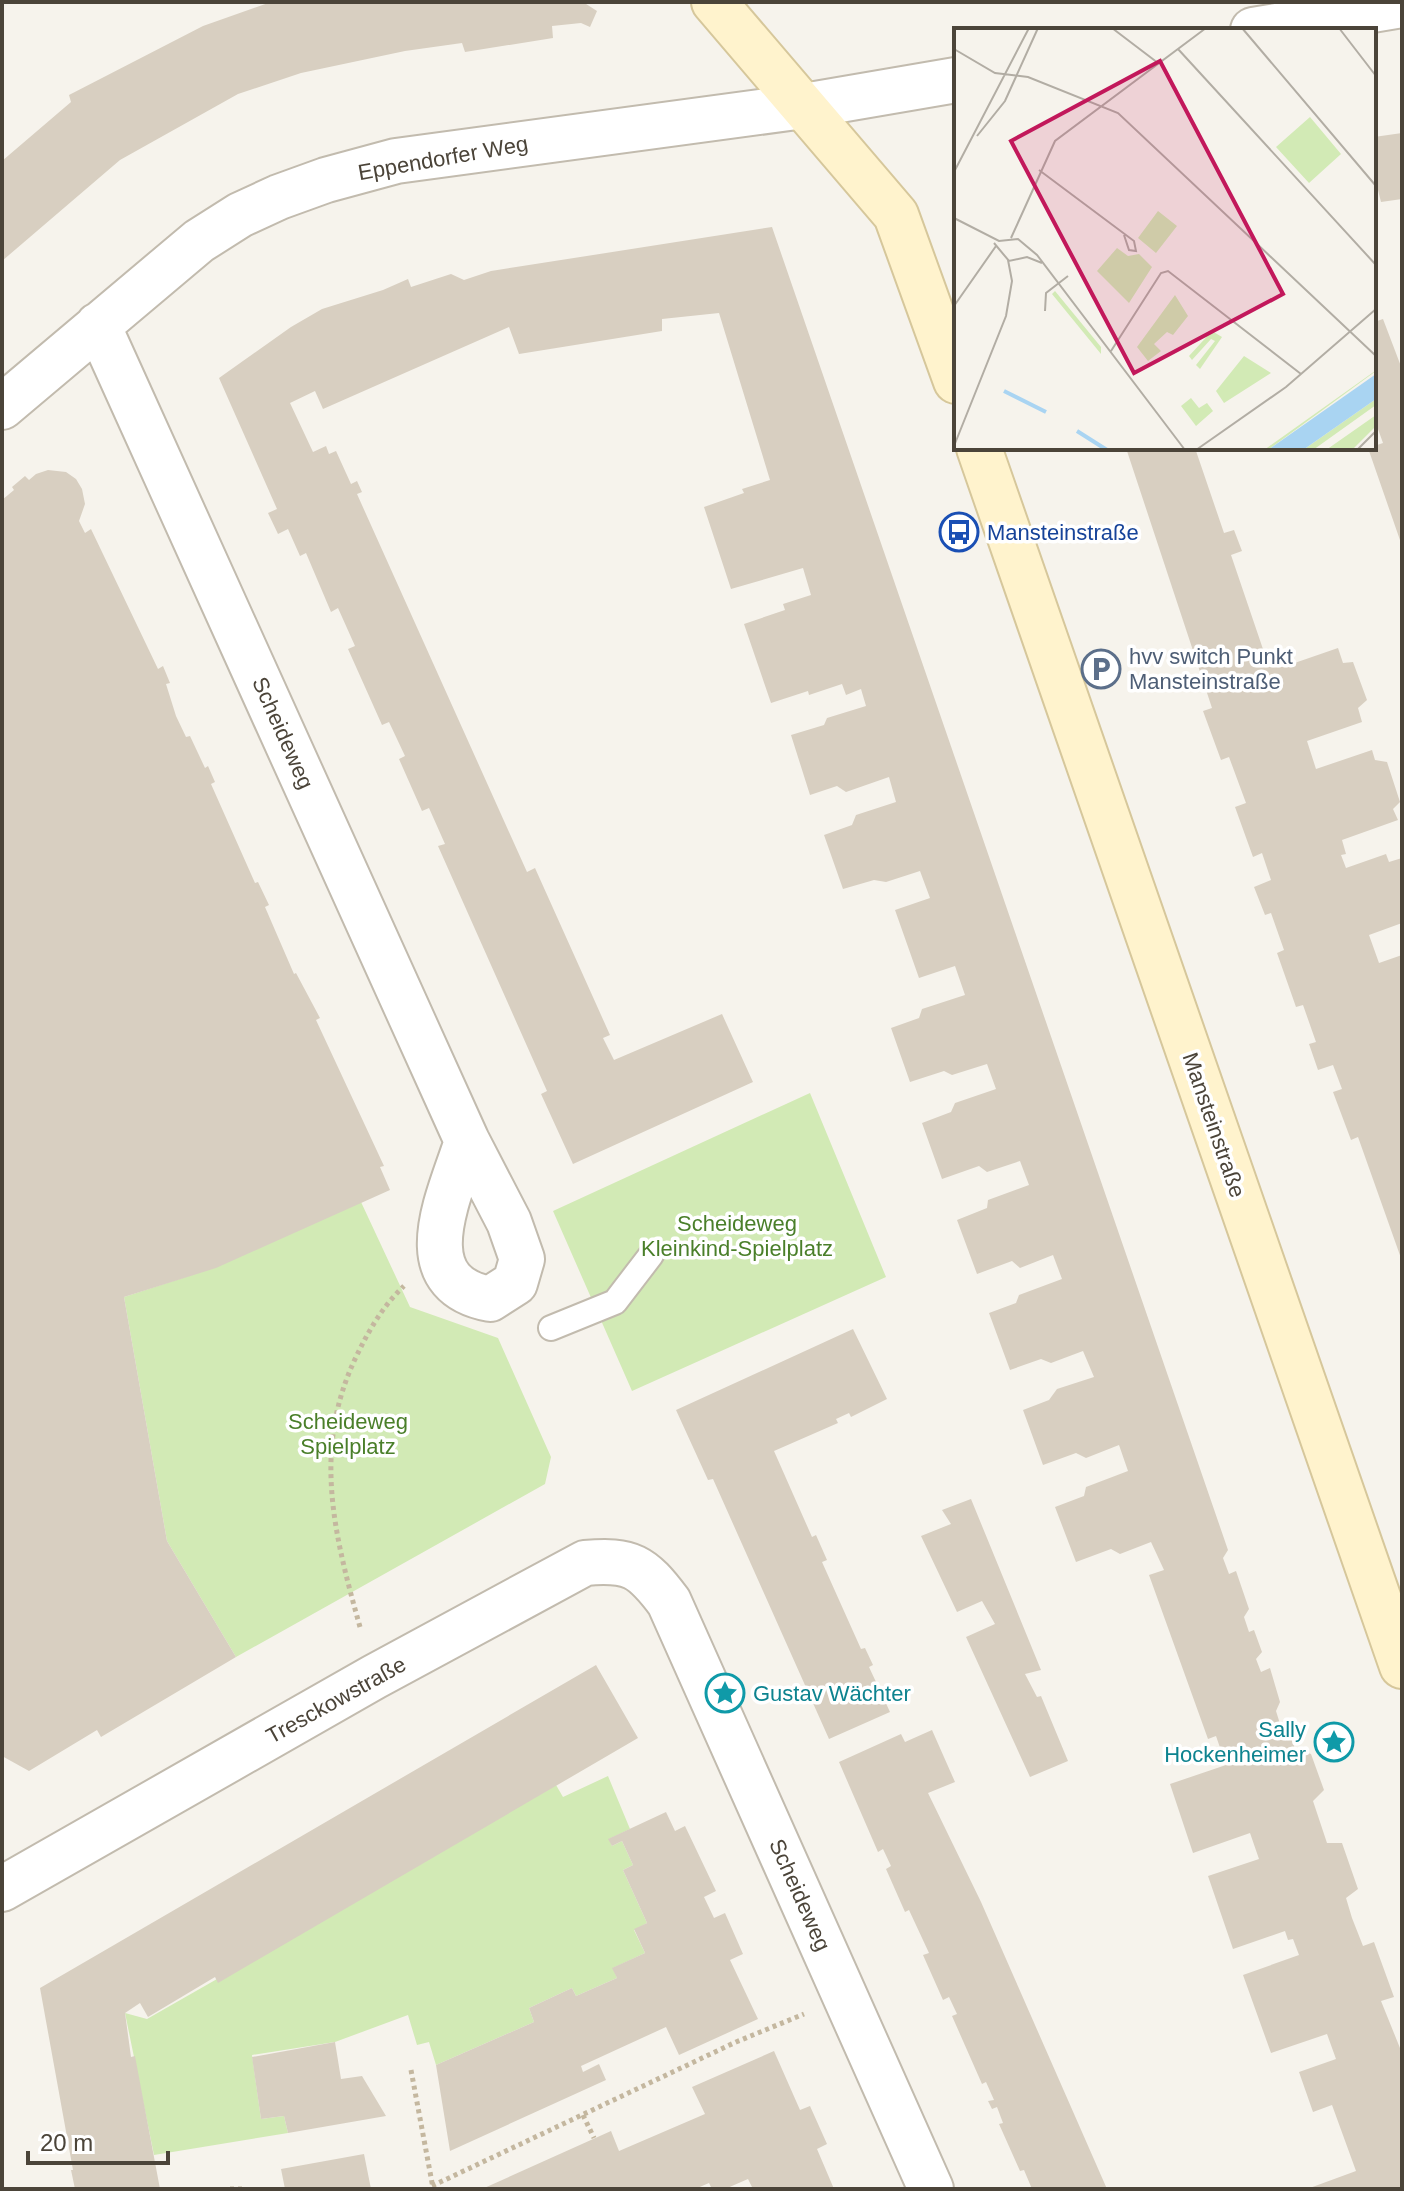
<svg xmlns="http://www.w3.org/2000/svg" width="1404" height="2191" font-family="Arial,sans-serif">
	<rect width="100%" height="100%" fill="#f6f3ec"/>
	<path fill="#d2eab5" d="M810,1093L886,1277L632,1391L553,1211Z
		M361,1202L410,1307L498,1338L551,1457L545,1484L236,1657L167,1541L124,1297L216,1267Z
		M608,1776L630,1829L609,1839L612,1846L622,1841L633,1865L623,1870L647,1923L634,1930L645,1953L613,1968L617,1978L576,1996L572,1988L529,2008L534,2022L436,2065L429,2042L417,2045L408,2015L335,2042L252,2055L261,2119L284,2116L288,2133L154,2155L125,2013L147,2019L556,1785L563,1797Z"/>
	<path fill="#d8cfc1" d="M271,2H583L597,11L590,27L581,23L552,26L553,38L465,52L462,43L405,51L301,73L238,94L120,160L2,261V161L71,102L69,95L203,26Z
		M1402,133V199L1381,202L1374,174V137Z
		M772,227L1228,1550L1223,1558L1229,1574L1236,1571L1249,1609L1244,1617L1249,1632L1254,1630L1262,1652L1256,1659L1261,1672L1270,1668L1280,1702L1276,1711L1281,1727L1287,1725L1295,1749L1311,1754L1324,1790L1313,1801L1327,1843H1342L1358,1889L1346,1898L1352,1918L1363,1946L1374,1942L1394,1997L1381,2001L1402,2053V2189H1307L1356,2171L1332,2105L1313,2112L1299,2072L1336,2059L1327,2034L1271,2053L1243,1975L1299,1955L1293,1939L1288,1940L1285,1931L1233,1949L1208,1876L1259,1859L1250,1833L1193,1853L1170,1784L1226,1765L1216,1736L1208,1739L1149,1575L1164,1570L1151,1542L1120,1554L1111,1549L1076,1562L1055,1507L1084,1496L1086,1487L1128,1471L1119,1445L1086,1458L1076,1453L1043,1465L1023,1410L1049,1400L1057,1389L1094,1377L1083,1351L1051,1363L1041,1359L1010,1370L989,1313L1016,1303L1019,1295L1062,1279L1053,1255L1020,1268L1012,1261L977,1274L957,1220L987,1208L988,1200L1029,1185L1020,1161L987,1172L979,1166L942,1179L922,1123L951,1112L955,1103L996,1089L987,1064L952,1075L944,1071L910,1082L891,1028L919,1018L922,1009L965,995L955,966L919,978L895,910L930,898L920,871L886,882L874,880L843,889L824,835L852,825L856,815L896,802L889,777L846,792L837,786L810,795L791,735L824,725L827,718L866,706L861,689L846,695L842,684L809,695L808,691L771,703L744,624L785,610L783,604L811,595L803,568L731,589L704,507L744,493L742,489L770,480L719,313L662,319V331L519,354L509,327L323,409L315,391L290,403L313,452L326,446L329,454L336,451L351,484L357,481L362,492L357,494L527,872L535,868L610,1035L603,1038L614,1060L722,1014L753,1082L573,1164L541,1094L547,1091L438,846L445,844L429,808L422,811L399,759L405,756L389,722L382,725L348,649L355,646L338,608L331,612L306,553L300,556L288,529L278,534L268,513L277,509L219,378L291,327L322,309L383,290L408,279L411,287L451,274L464,280L491,271Z
		M1383,319L1402,369L1401,543L1368,448L1383,443L1374,418V322Z
		M1126,448H1195L1224,533L1234,530L1242,551L1231,555L1266,658L1278,653L1283,667L1338,648L1343,663L1353,662L1367,700L1358,708L1362,722L1307,741L1316,769L1372,750L1375,760L1387,762L1400,802L1393,809L1398,820L1342,840L1346,854L1341,855L1346,868L1386,854L1389,862L1402,858V923L1369,935L1379,963L1402,955V1261L1358,1137L1351,1140L1333,1092L1342,1089L1333,1065L1318,1070L1309,1044L1316,1042L1303,1005L1296,1007L1277,953L1284,950L1271,913L1265,915L1254,887L1271,880L1262,853L1253,857L1235,807L1246,803L1229,757L1221,760L1203,711L1212,708Z
		M48,470L66,472L76,479L82,489L85,504L79,521L85,533L91,529L158,669L163,666L170,683L166,684L176,716L186,737L190,736L205,768L208,766L215,782L211,784L255,883L258,882L269,905L265,907L294,974L296,973L320,1018L316,1020L384,1166L380,1167L390,1190L216,1268L124,1297L167,1541L236,1657L101,1737L97,1730L29,1771L2,1756V500L14,490L12,487L25,476L29,480L36,474Z
		M853,1329L887,1399L851,1417L849,1413L836,1419L838,1423L774,1451L812,1537L816,1535L827,1560L822,1562L861,1649L865,1648L873,1665L869,1667L890,1712L829,1739L713,1479L708,1480L676,1410Z
		M971,1499L1041,1670L1025,1674L1037,1697L1041,1696L1068,1761L1030,1777L966,1637L995,1624L982,1601L957,1612L921,1536L951,1524L942,1510Z
		M596,1665L638,1738L218,1983L215,1977L148,2017L140,2003L125,2013L131,2057L135,2056L160,2189H75L71,2170H73L40,1988Z
		M932,1730L955,1782L928,1793L981,1902L1107,2189H1032L1024,2170L1020,2171L999,2124L1003,2123L997,2107L992,2109L988,2101L994,2100L986,2082L982,2084L952,2016L957,2014L949,1997L943,2000L923,1955L929,1953L909,1910L905,1912L886,1869L891,1866L883,1849L878,1852L839,1762L901,1734L905,1742Z
		M666,1812L675,1831L685,1826L716,1891L704,1897L714,1918L725,1913L743,1954L730,1960L758,2019L679,2055L666,2027L581,2066L583,2072L599,2064L606,2080L450,2151L436,2065L534,2022L529,2008L572,1988L576,1996L617,1978L612,1968L645,1953L634,1929L647,1923L623,1870L633,1865L622,1841L612,1846L608,1839Z
		M335,2042L341,2079L362,2076L386,2116L288,2133L284,2116L261,2119L252,2057Z
		M774,2051L800,2110L810,2106L827,2144L817,2149L834,2189H753L748,2179L725,2189H712L709,2183L695,2189H482L611,2131L619,2151L705,2114L692,2087Z
		M364,2154L371,2189H285L281,2169Z"/>
	<g fill="none" stroke-linecap="round" stroke-linejoin="round">
		<defs>
			<path id="lane" d="M551,1328L615,1302L651,1255"/>
			<path id="street" d="M1253,30L1402,5
				M98,325L467,1141L509,1222L522,1259L515,1283L490,1299C405,1283 450,1195 467,1141
				M2,407L199,241L240,215L279,197L326,180L396,161L804,106L956,80
				M2,1889L374,1677L585,1563C631,1559 642,1566 669,1602L931,2189"/>
			<path id="secondary" d="M714,2L896,215L956,381
				M979,448L1402,1666"/>
		</defs>
		<use href="#lane" stroke="#c2bbae" stroke-width="28"/>
		<use href="#street" stroke="#c2bbae" stroke-width="48"/>
		<use href="#secondary" stroke="#d6c79b" stroke-width="48"/>
		<path stroke="#c4b79f" stroke-width="5" stroke-dasharray="4 4" stroke-linecap="butt" d="M360,1627C334,1534 312,1449 356,1357C369,1330 382,1307 404,1286
			M411,2070L433,2188
			M583,2115L594,2138
			M432,2186L736,2042L804,2014
			M230,2189H243"/>
		<use href="#lane" stroke="#fff" stroke-width="24"/>
		<use href="#street" stroke="#fff" stroke-width="44"/>
		<use href="#secondary" stroke="#fff3cd" stroke-width="44"/>
	</g>
	<defs>
		<symbol id="bus-ring" viewBox="-11 -11 22 22"><circle r="9.5" fill="#fff" stroke="#1a4fb4" stroke-width="1.5"/><path d="M-5-6H5V4H4V6H2V4H-2V6H-4V4H-5ZM-3.5-4V0h7V-4ZM-3.5 1.2v1.5H-2V1.2ZM2 1.2v1.5H3.5V1.2Z" fill="#1a4fb4"/></symbol>
		<symbol id="parking-ring" viewBox="-11 -11 22 22"><circle r="9.5" fill="#fff" stroke="#5c6f8a" stroke-width="1.5"/><path d="M-3.5-5.5H1a3.5 3.5 0 0 1 0 7H-1V5.5H-3.5ZM-1-3.4V-.6H.8a1.4 1.4 0 0 0 0-2.8Z" fill="#5c6f8a"/></symbol>
		<symbol id="sight-ring" viewBox="-11 -11 22 22"><circle r="9.5" fill="#fff" stroke="#0f9aa8" stroke-width="1.5"/><path d="M0-6L1.8-2.2L6-1.7L2.9 1.2L3.7 5.4L0 3.3L-3.7 5.4L-2.9 1.2L-6-1.7L-1.8-2.2Z" fill="#0f9aa8"/></symbol>
	</defs>
	<g fill-rule="evenodd">
		<use href="#bus-ring" x="937" y="510" width="44" height="44"/>
		<use href="#parking-ring" x="1079" y="647" width="44" height="44"/>
		<use href="#sight-ring" x="703" y="1671" width="44" height="44"/>
		<use href="#sight-ring" x="1312" y="1720" width="44" height="44"/>
	</g>
	<g text-anchor="middle" dominant-baseline="central" stroke-width="7" stroke-linejoin="round" paint-order="stroke">
		<g font-size="22" fill="#4b4439" stroke="#fff">
			<text transform="translate(443 158) rotate(-10)">Eppendorfer Weg</text>
			<text transform="translate(283 733) rotate(66)">Scheideweg</text>
			<text transform="translate(1214 1125) rotate(71)">Mansteinstraße</text>
			<text transform="translate(336 1700) rotate(-29)">Tresckowstraße</text>
			<text transform="translate(800 1895) rotate(66)">Scheideweg</text>
		</g>
		<g font-size="22" fill="#164399" stroke="#fff" text-anchor="start">
			<text x="987" y="532">Mansteinstraße</text>
		</g>
		<g font-size="22" fill="#4e5e75" stroke="#fff" text-anchor="start">
			<text x="1129" y="656">hvv switch Punkt<tspan x="1129" dy="25">Mansteinstraße</tspan></text>
		</g>
		<g font-size="22" fill="#4a7f2a" stroke="#fff">
			<text x="737" y="1223">Scheideweg<tspan x="737" dy="25">Kleinkind-Spielplatz</tspan></text>
			<text x="348" y="1421">Scheideweg<tspan x="348" dy="25">Spielplatz</tspan></text>
		</g>
		<g font-size="22" fill="#0d838f" stroke="#fff" text-anchor="start">
			<text x="753" y="1693">Gustav Wächter</text>
			<text x="1306" y="1729" text-anchor="end">Sally<tspan x="1306" dy="25">Hockenheimer</tspan></text>
		</g>
	</g>
	<g transform="translate(954 28)">
		<rect width="422" height="422" fill="#f6f3ec"/>
		<path d="M356,89L387,126L355,155L322,119ZM204,183L223,198L202,225L184,210ZM163,220L174,228L185,226L198,239L175,275L143,243ZM101,263L147,319V326L98,266ZM221,267L234,288L219,307L213,304L200,316L207,323L194,333L183,319ZM258,303L268,309L246,341L242,337L261,313L257,311L238,332L235,328ZM290,328L317,345L270,375L262,363ZM422,343L314,422H310L421,343ZM237,370L245,380L253,375L259,383L242,398L227,378ZM422,371V377L359,422H349ZM422,387V398L398,422H372Z" fill="#d2eab5"/>
		<path d="M422,346V371L349,422H314Z" fill="#a9d4f2"/>
		<path fill="none" stroke="#a9d4f2" stroke-width="4" d="M50,363L92,384M123,403L153,422"/>
		<path fill="none" stroke="#b2ada4" stroke-width="2" d="M158,0L204,35M288,0L422,158M385,0L422,48M0,21L41,45L74,49L164,85L422,328M224,21L422,237M23,108L51,73L84,0M85,142L180,213L182,223L175,222L170,207M0,144L75,0M0,190L45,213L64,211L83,227L231,422M57,210L101,113L252,0M40,215L55,233L73,229L88,235M0,278L42,218M91,283L92,265L114,248M157,323L207,245L214,243L347,346M0,418L52,288L58,253L54,232M242,422L332,359L422,281M403,422L422,403"/>
		<path fill="#c2185b" fill-opacity="0.15" stroke="#c2185b" stroke-width="4" d="M206,33L329,266L180,345L57,113Z"/>
		<rect width="422" height="422" fill="none" stroke="#4b4439" stroke-width="4"/>
	</g>
	<rect width="1404" height="2191" fill="none" stroke="#4b4439" stroke-width="8"/>
	<path d="M28 2151v12h140v-12" fill="none" stroke="#4b4439" stroke-width="4"/>
	<text x="40" y="2151" font-size="24" fill="#4b4439" stroke="#ffffff" stroke-width="6" paint-order="stroke">20 m</text>
</svg>
